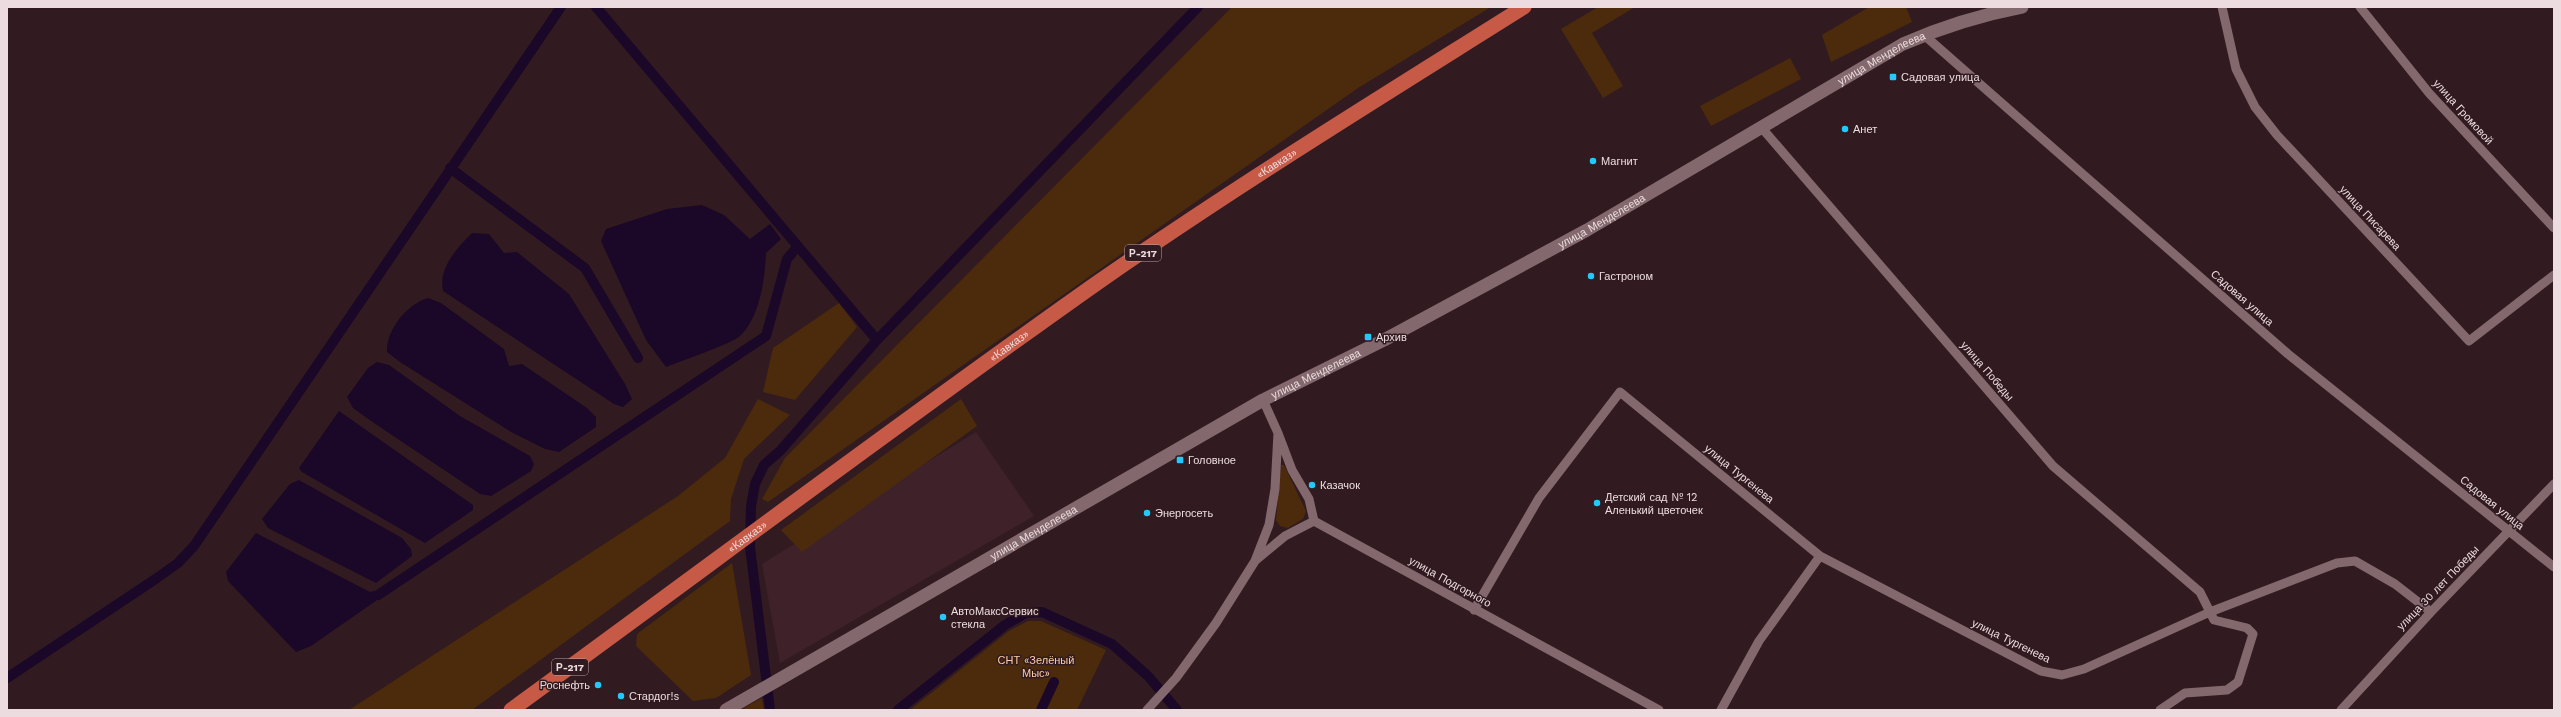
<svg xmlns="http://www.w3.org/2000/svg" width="2561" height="717" font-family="'Work Sans',sans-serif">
	<rect width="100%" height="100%" fill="#311b20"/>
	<path fill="#3f2229" d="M976,432L1034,516L780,663L762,564Z"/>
	<path fill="#4b2b0c" d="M1232,7H1491L1358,88L768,502L762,499L785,458Z
		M1598,7H1635L1592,33L1623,86L1603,98L1561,29Z
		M1869,7H1906L1912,22L1831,62L1822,35Z
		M1790,58L1801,79L1711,126L1700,106Z
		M839,303L857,327L795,400L763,392L773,348Z
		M758,399L790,415L744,459L731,499L730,521L472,710H349L678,496L725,458Z
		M961,399L977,426L802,552L781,530Z
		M1281,465H1284L1306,511L1303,519L1288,528L1280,526L1276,520Z
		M732,563L751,675L716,698L693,701L636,646L637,634Z
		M1028,621H1041L1106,650L1077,710H910L1009,631Z
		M762,698L764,710H740Z"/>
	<path fill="#1b0727" d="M702,205L724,215L750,239L770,224L781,239L766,253C765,278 760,318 740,336C731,344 681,361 666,367L646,340L601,241L606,229L667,209Z
		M472,233L489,234L504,253L517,252L569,294L625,384L632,399L623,407L614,404L443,291C438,268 457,248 472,233Z
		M428,298L441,303L504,349L509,366L522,364L587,408L596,417V427L559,452L545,449L511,432L400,362L387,352C386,330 407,304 428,298Z
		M377,362L389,365L460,416L530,456L534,464L531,471L491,496L480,494L374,423L353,408L347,397L368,368Z
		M339,411L473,505V510L425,543L302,472L299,468Z
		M299,480L402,538L411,549L412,556L376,583L268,528L262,519L290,484Z
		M256,533L370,592L374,591L380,598L311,646L296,652L228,581L226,572Z"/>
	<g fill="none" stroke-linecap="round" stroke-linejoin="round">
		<path stroke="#1b0727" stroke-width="10" d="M596,7L877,340
			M450,168L585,268L638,358
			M378,595L766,336L787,259L798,246
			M7,678L157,578L178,563L194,546L561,7
			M770,710L750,547L751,506L755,484L764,465L780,451L877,340L1198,7
			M898,710L1005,625L1026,613L1042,612L1112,644L1148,676L1177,710
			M1041,710L1054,682"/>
		<path stroke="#83696e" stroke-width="9" d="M2222,7L2236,69L2255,107L2277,135L2469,341L2554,275
			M2360,7L2429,93L2554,228
			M1924,35L2288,354L2554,567
			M1761,127L2053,466L2200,592L2214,620L2247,628L2253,634L2238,682L2227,690L2185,693L2160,710
			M1278,433L1292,470L1309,499L1314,521L1659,710
			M1256,560L1285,536L1314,521
			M1474,610L1539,498L1620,392L1820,556L2041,671L2062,675L2084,669L2210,612L2337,563L2355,561L2395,584L2431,612
			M1147,710L1176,678L1216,623L1255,561L1269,525L1275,489L1278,433L1263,400
			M1721,710L1759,641L1820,556
			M2341,710L2431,612L2554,484"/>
		<path stroke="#83696e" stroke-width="13" id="s1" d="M726,710L1263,400L1384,340L1587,230L1903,44C1942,27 1980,15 2022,7"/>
		<path stroke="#c75a47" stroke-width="15" id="s2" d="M511,710C706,568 900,422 1097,283C1236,186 1381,97 1524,7"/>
	</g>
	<g fill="#22c9fe" stroke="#311b20" stroke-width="1.5">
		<rect x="1889" y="73" width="8" height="8" rx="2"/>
		<circle cx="1845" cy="129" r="4"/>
		<circle cx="1593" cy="161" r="4"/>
		<circle cx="1591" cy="276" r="4"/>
		<rect x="1364" y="333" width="8" height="8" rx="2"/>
		<rect x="1176" y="456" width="8" height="8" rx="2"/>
		<circle cx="1312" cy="485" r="4"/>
		<circle cx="1597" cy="503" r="4"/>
		<circle cx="1147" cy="513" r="4"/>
		<circle cx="943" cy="617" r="4"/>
		<circle cx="598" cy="685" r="4"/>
		<circle cx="621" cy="696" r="4"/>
	</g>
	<g text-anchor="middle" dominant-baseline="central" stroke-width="3" stroke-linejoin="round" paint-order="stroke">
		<g fill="#311b20" stroke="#b4a2a6" stroke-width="1">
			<rect x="1125" y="245" width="36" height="16" rx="3"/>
			<rect x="552" y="659" width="36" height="16" rx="3"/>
		</g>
		<g font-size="10" font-weight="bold" fill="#ecdcdf">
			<text x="1143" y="253">Р-217</text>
			<text x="570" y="667">Р-217</text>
		</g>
		<g font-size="11" fill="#ecdcdf" stroke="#311b20">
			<text stroke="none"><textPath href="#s1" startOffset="1327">улица Менделеева</textPath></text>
			<text transform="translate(2463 112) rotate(48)">улица Громовой</text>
			<text stroke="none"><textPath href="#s2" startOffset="941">«Кавказ»</textPath></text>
			<text transform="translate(2370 218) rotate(47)">улица Писарева</text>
			<text stroke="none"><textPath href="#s1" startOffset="1003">улица Менделеева</textPath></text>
			<text transform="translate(2242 298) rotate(41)">Садовая улица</text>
			<text stroke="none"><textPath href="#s2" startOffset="617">«Кавказ»</textPath></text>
			<text transform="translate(1987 371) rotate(49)">улица Победы</text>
			<text stroke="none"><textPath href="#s1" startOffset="679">улица Менделеева</textPath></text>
			<text transform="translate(1739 474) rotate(39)">улица Тургенева</text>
			<text transform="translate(2492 503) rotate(39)">Садовая улица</text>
			<text stroke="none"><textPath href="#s1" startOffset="355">улица Менделеева</textPath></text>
			<text stroke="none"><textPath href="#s2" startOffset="293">«Кавказ»</textPath></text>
			<text transform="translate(1450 582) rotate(29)">улица Подгорного</text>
			<text transform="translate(2438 588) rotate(-46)">улица 30 лет Победы</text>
			<text transform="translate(2011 641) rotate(26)">улица Тургенева</text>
		</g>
		<g font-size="11" fill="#ecdcdf" stroke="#311b20" text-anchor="start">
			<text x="1901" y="77">Садовая улица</text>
			<text x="1853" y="129">Анет</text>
			<text x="1601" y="161">Магнит</text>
			<text x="1599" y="276">Гастроном</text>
			<text x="1376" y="337">Архив</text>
			<text x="1188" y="460">Головное</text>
			<text x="1320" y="485">Казачок</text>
			<text x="1605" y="497">Детский сад № 12<tspan x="1605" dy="13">Аленький цветочек</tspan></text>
			<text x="1155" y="513">Энергосеть</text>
			<text x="951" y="611">АвтоМаксСервис<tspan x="951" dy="13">стекла</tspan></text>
			<text x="590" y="685" text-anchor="end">Роснефть</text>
			<text x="629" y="696">Стардог!s</text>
		</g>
		<g font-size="11" fill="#fccca4" stroke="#311b20">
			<text x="1036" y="660">СНТ «Зелёный<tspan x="1036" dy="13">Мыс»</tspan></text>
		</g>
	</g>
	<rect width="2561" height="717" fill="none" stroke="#ecdcdf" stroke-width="16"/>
</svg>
